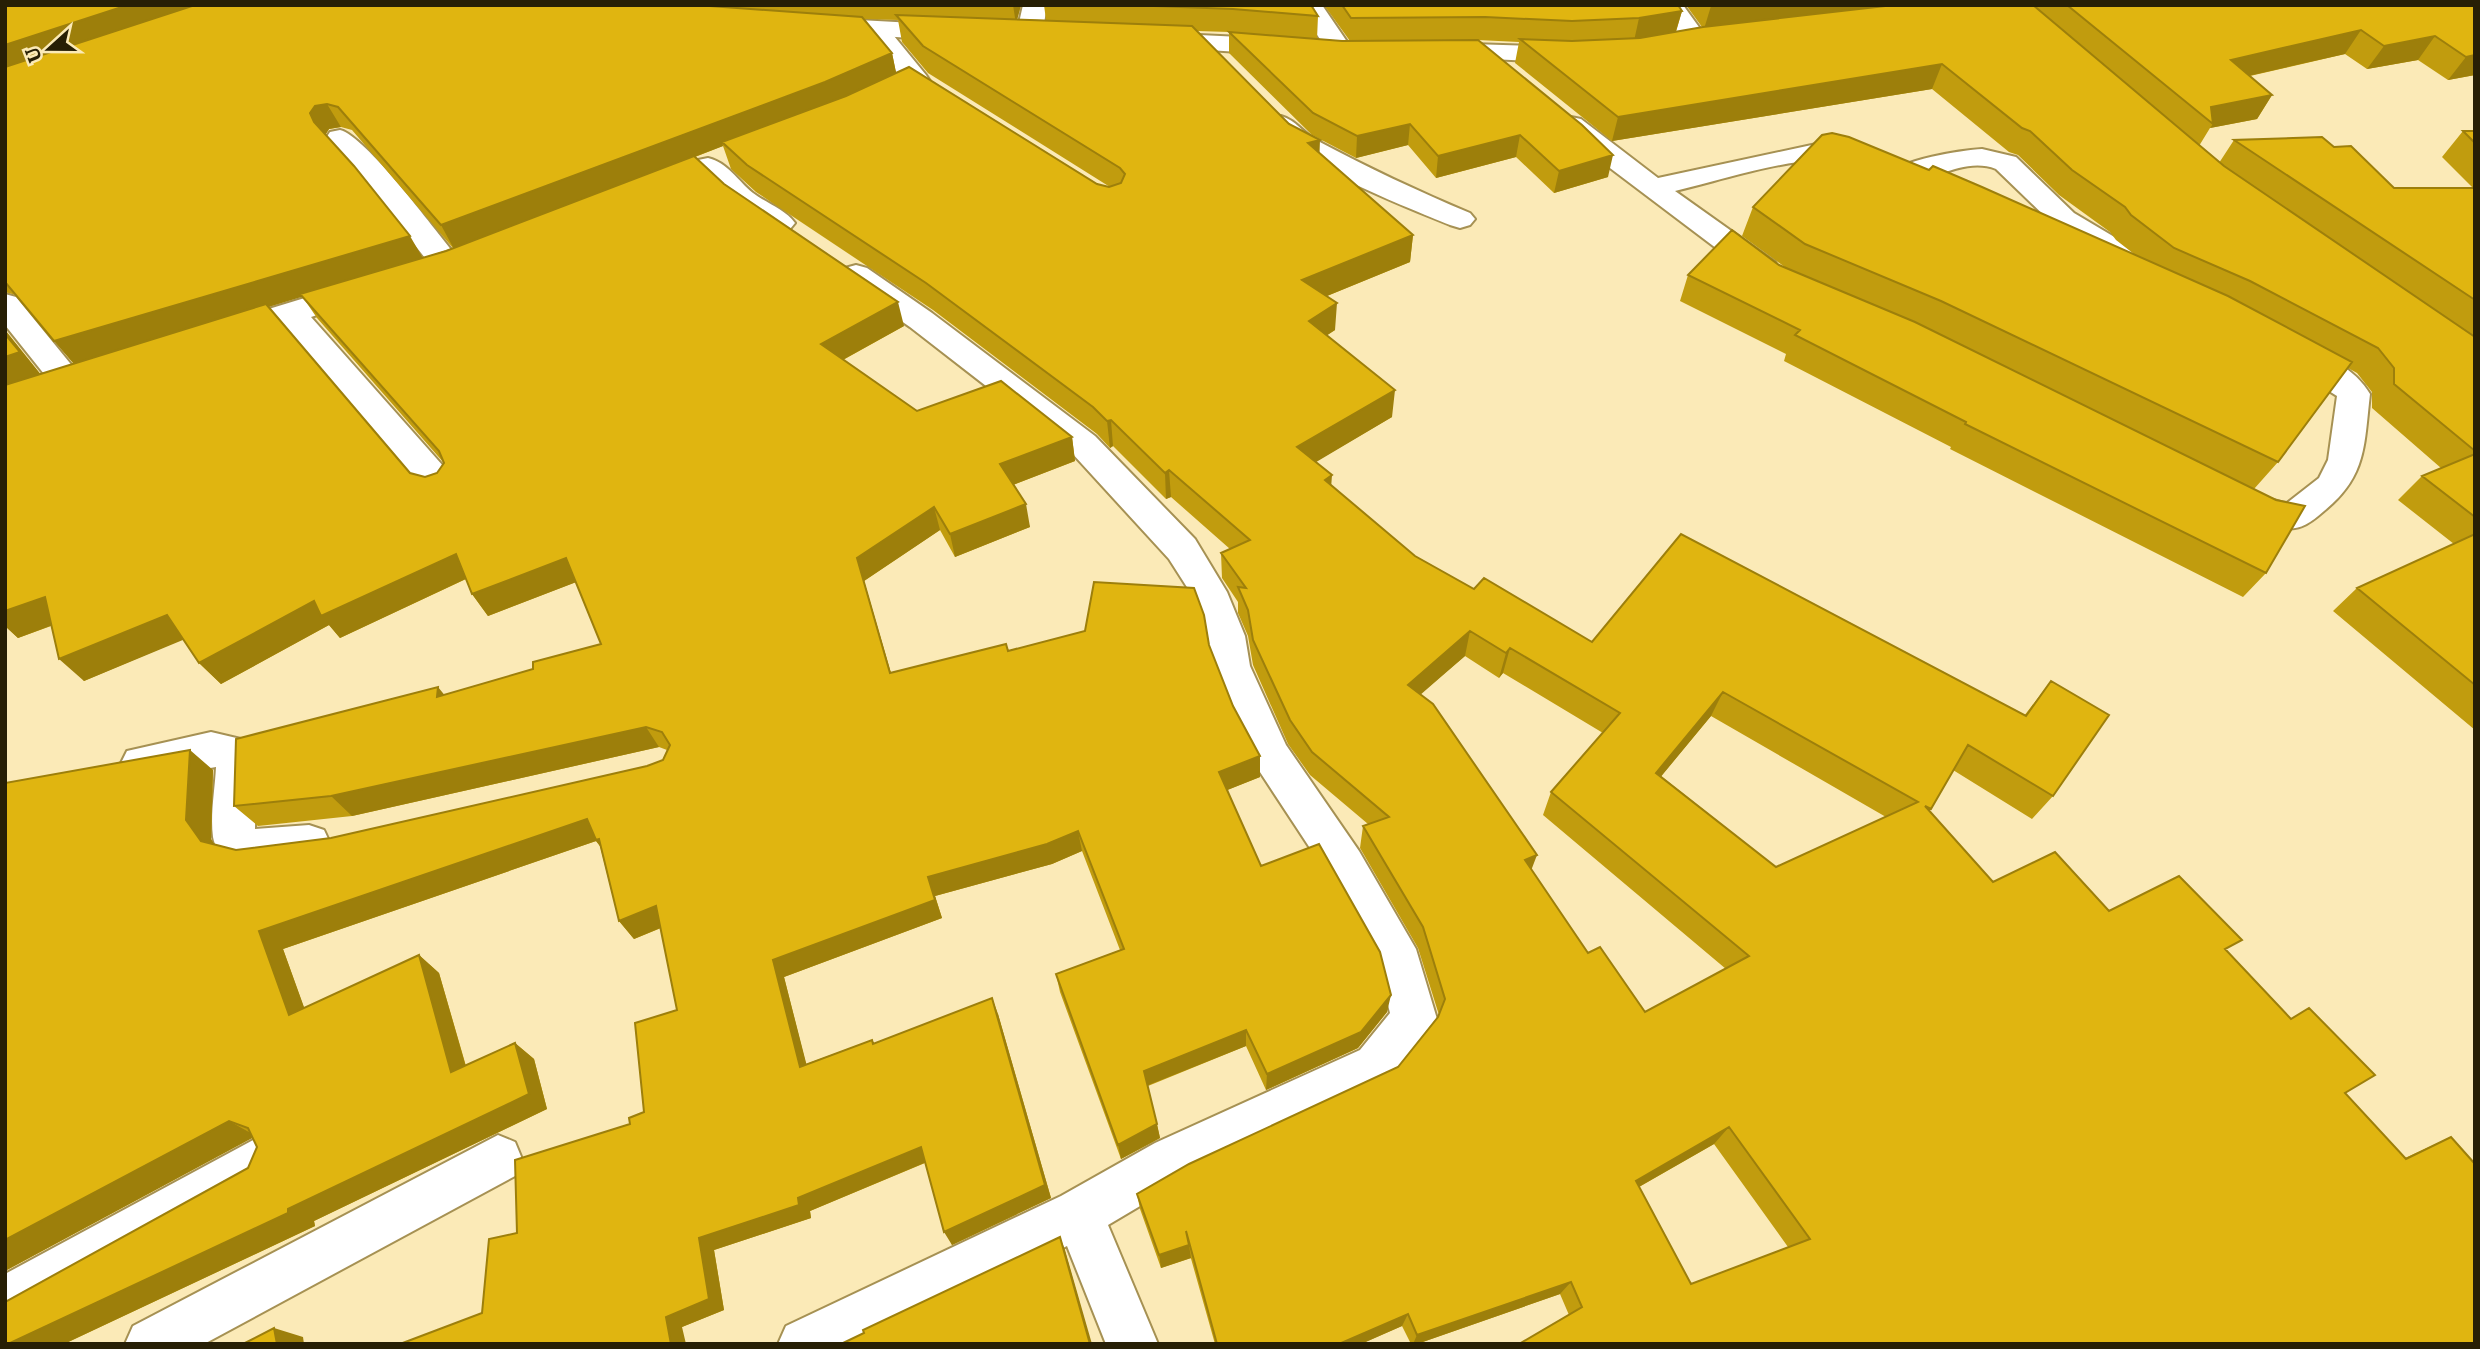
<svg xmlns="http://www.w3.org/2000/svg" width="2480" height="1349" font-family="Literata,serif">
	<rect width="100%" height="100%" fill="#fbeab7"/>
	<g fill="none" stroke-linecap="round" stroke-linejoin="round">
		<defs>
			<path id="minor" d="M1023,5H1047L1042,36L1038,41L1029,44L1020,41L1016,36Z
				M1297,5H1322L1354,52L1350,57L1341,60L1332,57Z
				M1658,5H1683L1709,41L1705,46L1696,49L1687,46Z
				M876,22L885,25L926,75L930,81C921,95 891,105 876,101L872,95L876,89L901,78L863,30L867,25Z
				M1281,116C1296,120 1303,133 1316,140C1367,167 1417,191 1470,213L1475,219L1470,225L1460,228L1450,225C1402,205 1296,165 1267,124L1271,118Z
				M1571,117L1581,119L1658,178L1821,143L1866,152L1870,158L1866,164C1849,168 1835,159 1818,160C1772,163 1721,180 1675,191L1775,262L1779,269L1775,276L1764,279L1753,276L1561,131L1557,125L1561,119Z
				M340,130C366,136 437,233 458,258L462,265L458,272L447,275L436,272L370,188L330,144L326,138L330,132Z
				M1982,149L2016,157L2074,213L2143,254L2147,261L2143,268L2132,270L2121,268L2054,225L1996,169C1960,155 1927,189 1893,181L1889,175C1899,160 1962,150 1982,149Z
				M708,158C727,162 738,181 753,193C766,203 785,209 795,223L790,229C762,237 710,189 694,166L698,160Z
				M856,265L867,268L932,313L1095,436L1195,539L1227,592L1245,636L1250,666L1286,745L1359,851L1416,949L1437,1019L1430,1034L1392,1082L1189,1177L1108,1225L1158,1344H1106L1067,1246L862,1344H778L786,1326L1061,1196L1155,1143L1360,1050L1390,1013L1379,969L1329,877L1258,769L1236,726L1212,666L1207,636L1192,595L1169,559L1071,452L910,327L845,282L841,275L845,268Z
				M357,282L368,285L372,292L368,299L311,317L452,476L457,485L452,494L440,498L428,494L284,325L227,342L216,339L211,332L216,325Z
				M5,294L16,297L78,373L83,381L78,389L67,392L56,389L5,325Z
				M2294,343C2321,351 2356,369 2370,394C2364,445 2367,476 2324,511C2307,526 2298,531 2276,528C2259,526 2243,521 2234,506L2240,497C2259,491 2268,501 2287,503L2319,478L2328,460L2337,396L2283,362L2278,354L2283,346Z
				M211,732L245,740L256,762L255,829L309,825L324,830L330,843L324,856C297,866 220,879 213,837C210,815 215,789 216,767L141,780L127,775L121,763L127,751Z
				M498,1135L515,1142L522,1159L515,1176L204,1344H125L133,1326Z
				M257,1138L274,1145L281,1162L274,1179L23,1320L5,1328V1274Z"/>
			<path id="secondary" d="M822,18L951,25L960,28L964,33L960,38L951,41L813,31L809,26L813,21Z
				M1158,33L1283,39L1292,42L1296,47L1292,52L1283,55L1149,46L1145,41L1149,36Z
				M1441,43L1570,47L1579,50L1583,55L1579,60L1570,63L1432,56L1428,51L1432,46Z"/>
		</defs>
		<use href="#minor" stroke="#a69153" stroke-width="4"/>
		<use href="#secondary" stroke="#a69153" stroke-width="4"/>
		<use href="#minor" fill="#fff" fill-rule="evenodd"/>
		<use href="#secondary" fill="#fff" fill-rule="evenodd"/>
	</g>
	<path fill="#c19c0e" fill-rule="evenodd" d="M5,5H1021L1017,19L1046,20L1044,5H1311L1318,16L1317,39L1350,41L1324,5H1678L1682,11L1676,32L1702,27L1686,5H2475V75L2448,80L2418,60L2367,69L2345,54L2250,76L2272,95L2257,119L2210,128L2199,146L2219,163L2234,140L2334,147L2394,188H2473L2442,157L2463,131H2475V730L2333,611L2357,588L2454,544L2398,500L2422,476L2441,468L2372,408V392L2357,373L2348,368L2278,462L2254,489L2266,573L2243,597L1950,449L1951,447L1784,361L1786,354L1680,301L1688,275L1779,265L1789,270L1742,236L1753,207L1929,170L2134,254L2116,240L2110,232L2059,195L2018,155L2009,152L1932,89L1612,141L1515,63L1519,42L1478,40L1608,177L1554,193L1516,157L1436,178L1408,145L1356,158L1312,135L1229,53V32L1197,31L1289,124L1319,152L1413,235L1410,262L1327,296L1335,330L1327,335L1392,417L1315,462L1331,485L1415,556L1474,589L1592,642L2024,716L2051,681L2053,796L2032,819L1953,770L1929,811L1993,882L2109,911L2227,951L2345,1093L2405,1158L2451,1137L2475,1164L1569,1315L1560,1294L1417,1344H1411L1402,1326L1361,1344H1215L1190,1255L1191,1258L1161,1268L1140,1209L1137,1194L1398,1067L1439,1015L1418,948L1360,848L1363,826L1368,824L1310,775L1288,744L1253,665L1248,636L1238,613V602L1222,578L1221,553L1230,549L1171,497L1166,499L1113,446L1110,448L1097,434L933,310L756,192L731,169L723,146L695,157L724,184L904,326L843,360L917,411L1072,437L1075,461L1013,485L1030,527L955,557L940,530L864,581L891,673L1008,651L1209,645L1260,777L1227,790L1261,866L1387,1012L1358,1048L1266,1090L1246,1046L1148,1086L1160,1138L1121,1159L1060,992L1056,974L1120,950L1082,851L1052,864L935,896L942,918L784,977L806,1064L872,1040L875,1044L998,1014L1051,1198L952,1245L925,1163L810,1211L811,1218L714,1250L724,1310L682,1327L482,1313L517,1233L644,1112L677,1010L661,928L634,939L619,921L600,846L596,841L283,949L304,1008L419,955L439,973L466,1066L515,1043L534,1059L547,1109L314,1221L315,1226L64,1344H5L248,1168L257,1147L253,1137L5,1271V783L213,770L211,839L214,845L236,850L331,838L647,766L663,760L667,750L659,747L352,816L258,826L234,806L444,695L533,669L601,644L576,582L488,616L472,594L466,579L340,638L329,625L221,684L199,663L183,639L84,681L51,626L18,638L5,626V330L40,374L74,364L16,295L5,292ZM864,19L898,20L902,42L928,73L1110,187L1097,184L896,73L892,53ZM341,127L352,130L453,248L422,258L325,135L329,129ZM302,296L317,318L444,463L437,473L425,477L410,473L268,307ZM1465,656L1499,678L1503,673L1603,733L1551,792L1543,815L1726,969L1645,1012L1588,953L1531,869L1420,694ZM1711,716L1886,817L1776,867L1661,776ZM1714,1144L1788,1247L1691,1284L1639,1187Z"/>
	<path fill="#9d7f0b" d="M128,5H214L5,74V45Z
		M1013,5H1021L1016,24Z
		M1718,5H1918L1704,29L1711,6Z
		M1682,11L1675,34L1634,41L1639,18Z
		M2361,30L2345,54L2217,83L2231,60Z
		M2435,36L2418,60L2367,69L2384,46Z
		M892,53L897,77L722,142L723,146L454,249L441,225Z
		M2475,55V75L2448,80L2466,57Z
		M1942,64L1932,89L1612,141L1618,117Z
		M2272,95L2257,119L2210,128L2213,124L2211,107Z
		M327,104L341,127L329,129L324,137L314,122L310,113L315,106Z
		M1410,124L1408,145L1356,158L1357,136Z
		M1520,135L1516,157L1436,178L1438,156Z
		M1320,140L1319,167L1308,143Z
		M1613,155L1608,177L1554,193L1559,171Z
		M1413,235L1410,262L1300,307L1302,280Z
		M410,236L424,260L75,365L54,341Z
		M898,302L904,326L828,368L821,344Z
		M1337,303L1335,330L1308,348L1309,321Z
		M5,330L42,376L5,389Z
		M1395,390L1392,417L1296,474L1297,447Z
		M1111,420L1113,446L1110,448L1107,421Z
		M1072,437L1075,461L1005,488L1000,464Z
		M1169,470L1171,497L1166,499L1165,473Z
		M1332,475L1330,502L1325,480Z
		M1026,504L1030,527L955,557L950,534Z
		M934,507L940,530L864,581L897,695L890,673L857,558Z
		M456,554L472,576L340,638L329,625L221,684L199,663L314,601Z
		M566,558L579,581L488,616L472,594Z
		M45,597L69,619L18,638L5,626V606Z
		M167,615L190,637L84,681L59,659Z
		M1470,631L1465,656L1404,709L1408,685Z
		M1510,648L1503,673L1499,678L1506,653Z
		M438,687L455,708L437,697Z
		M1723,692L1711,716L1645,796L1656,773Z
		M646,727L659,747L352,816L331,796Z
		M190,750L213,770L211,839L225,861L201,841L186,820Z
		M1260,756V777L1220,793L1219,772Z
		M587,819L611,860L596,841L283,949L313,1032L289,1015L259,931Z
		M1078,831L1082,851L1052,864L935,896L942,918L784,977L811,1082L800,1067L773,960L928,877Z
		M1537,855L1529,876L1525,860Z
		M656,906L670,924L634,939L619,921Z
		M419,955L439,973L472,1088L451,1072Z
		M1391,995L1387,1012L1358,1048L1266,1090L1267,1074Z
		M992,998L998,1014L1051,1198L952,1245L944,1232Z
		M1246,1030V1046L1146,1086L1144,1071Z
		M515,1043L534,1059L547,1109L314,1221L315,1226L64,1344H8L288,1209Z
		M229,1121L256,1136L5,1271V1240Z
		M1157,1124L1160,1138L1121,1159L1118,1145Z
		M1729,1127L1714,1144L1623,1196L1636,1181Z
		M921,1147L929,1161L810,1211L811,1218L714,1250L724,1310L682,1327L686,1344H671L666,1317L699,1238Z
		M1060,1237L1065,1250L1092,1344H1090Z
		M1189,1245L1191,1258L1161,1268L1159,1255Z
		M1571,1282L1560,1294L1417,1344H1413L1417,1335Z
		M1408,1314L1402,1326L1361,1344H1339Z
		M274,1328L303,1337L304,1344H277Z"/>
	<path fill="#e0b510" stroke="#9d7f0b" stroke-width="2" fill-rule="evenodd" d="M5,5H128L5,45Z
		M195,5H696L862,17L892,53L825,82L441,225L338,107L327,104L315,106L310,113L314,122L354,166L410,236L54,341L5,282V67Z
		M1128,5H1311L1318,16L1233,9Z
		M1342,5H1678L1682,11L1639,18L1572,21L1485,17L1351,18Z
		M1894,5H2033L2224,166L2475,337V451L2394,384V368L2378,348L2250,281L2174,248L2131,215L2125,207L2072,170L2030,131L2022,128L1942,64L1618,117L1520,39L1572,41L1640,38L1703,27Z
		M2067,5H2475V55L2466,57L2435,36L2384,46L2361,30L2231,60L2272,95L2211,107L2213,124Z
		M896,15L1192,26L1289,124L1320,140L1308,143L1413,235L1302,280L1337,303L1309,321L1395,390L1297,447L1332,475L1325,480L1415,556L1474,589L1484,578L1592,642L1681,534L2026,716L2051,681L2109,715L2053,796L1968,745L1931,809L1925,806L1993,882L2055,852L2109,911L2179,876L2242,940L2225,949L2291,1019L2309,1008L2375,1075L2345,1093L2406,1159L2451,1137L2475,1164V1344H1519L1582,1307L1571,1282L1417,1335L1408,1314L1339,1344H1217L1186,1231L1189,1245L1159,1255L1137,1194L1189,1164L1398,1067L1438,1017L1445,999L1423,927L1363,826L1389,817L1312,752L1290,720L1253,640L1248,610L1238,587L1246,588L1221,553L1250,540L1169,470L1165,473L1111,420L1107,421L1093,407L926,283L747,165L722,142L846,96L909,67L1097,184L1109,187L1121,183L1125,174L1120,168L923,46ZM1470,631L1506,653L1510,648L1620,713L1551,792L1749,956L1645,1012L1600,947L1588,953L1525,860L1537,855L1433,704L1408,685ZM1723,692L1918,802L1776,867L1656,773ZM1729,1127L1810,1239L1691,1284L1636,1181Z
		M1229,32L1342,41L1478,40L1582,125L1613,155L1559,171L1520,135L1438,156L1410,124L1357,136L1313,113Z
		M2463,131H2475V143Z
		M1832,133L1849,137L1929,170L1933,166L1982,187L2228,296L2352,362L2278,462L1941,301L1805,244L1753,207L1822,135Z
		M2322,137L2334,147L2351,146L2394,188H2475V300L2234,140Z
		M694,156L724,184L898,302L821,344L917,411L1001,381L1072,437L1000,464L1026,504L950,534L934,507L857,558L890,673L1006,644L1008,651L1085,631L1094,582L1194,588L1204,615L1209,645L1233,706L1260,756L1219,772L1261,866L1319,844L1380,952L1391,995L1361,1032L1267,1074L1246,1030L1144,1071L1157,1124L1118,1145L1056,974L1124,949L1078,831L1047,844L928,877L935,900L773,960L800,1067L872,1040L873,1044L992,998L1045,1185L944,1232L921,1147L798,1198L799,1205L699,1238L709,1299L666,1317L671,1344H400L482,1313L489,1239L517,1233L515,1160L630,1124L629,1118L644,1112L635,1023L677,1010L656,906L619,921L599,839L596,840L587,819L259,931L289,1015L419,955L451,1072L515,1043L529,1094L288,1209V1213L8,1344H5V1302L248,1168L257,1147L248,1128L229,1121L5,1240V783L190,750L186,820L201,841L236,850L331,838L647,766L663,760L670,745L662,732L646,727L331,796L234,806L236,739L438,687L437,697L533,669V662L601,644L566,558L472,594L456,554L321,616L314,601L199,663L167,615L59,659L45,597L5,611V385L266,304L410,473L425,477L437,473L444,463L439,451L300,294L446,251Z
		M1732,230L1779,265L1915,322L2276,500L2305,506L2266,573L1965,424L1966,422L1795,335L1800,330L1688,275Z
		M5,334L20,352L5,357Z
		M2475,454V517L2422,476Z
		M2475,534V685L2357,588Z
		M1060,1237L1090,1344H841L864,1333L863,1330Z
		M274,1328L277,1344H243Z"/>
	<rect width="2480" height="1349" fill="none" stroke="#271f05" stroke-width="14"/>
	<g transform="translate(49 49) rotate(249)" stroke="#fbeab7" stroke-width="5" paint-order="stroke">
	<path d="M0-5L12 26L0 18L-12 26Z" fill="#271f05"/>
	<text y="-10" font-size="19" font-weight="bold" text-anchor="middle" fill="#271f05">U</text>
	</g>
</svg>
